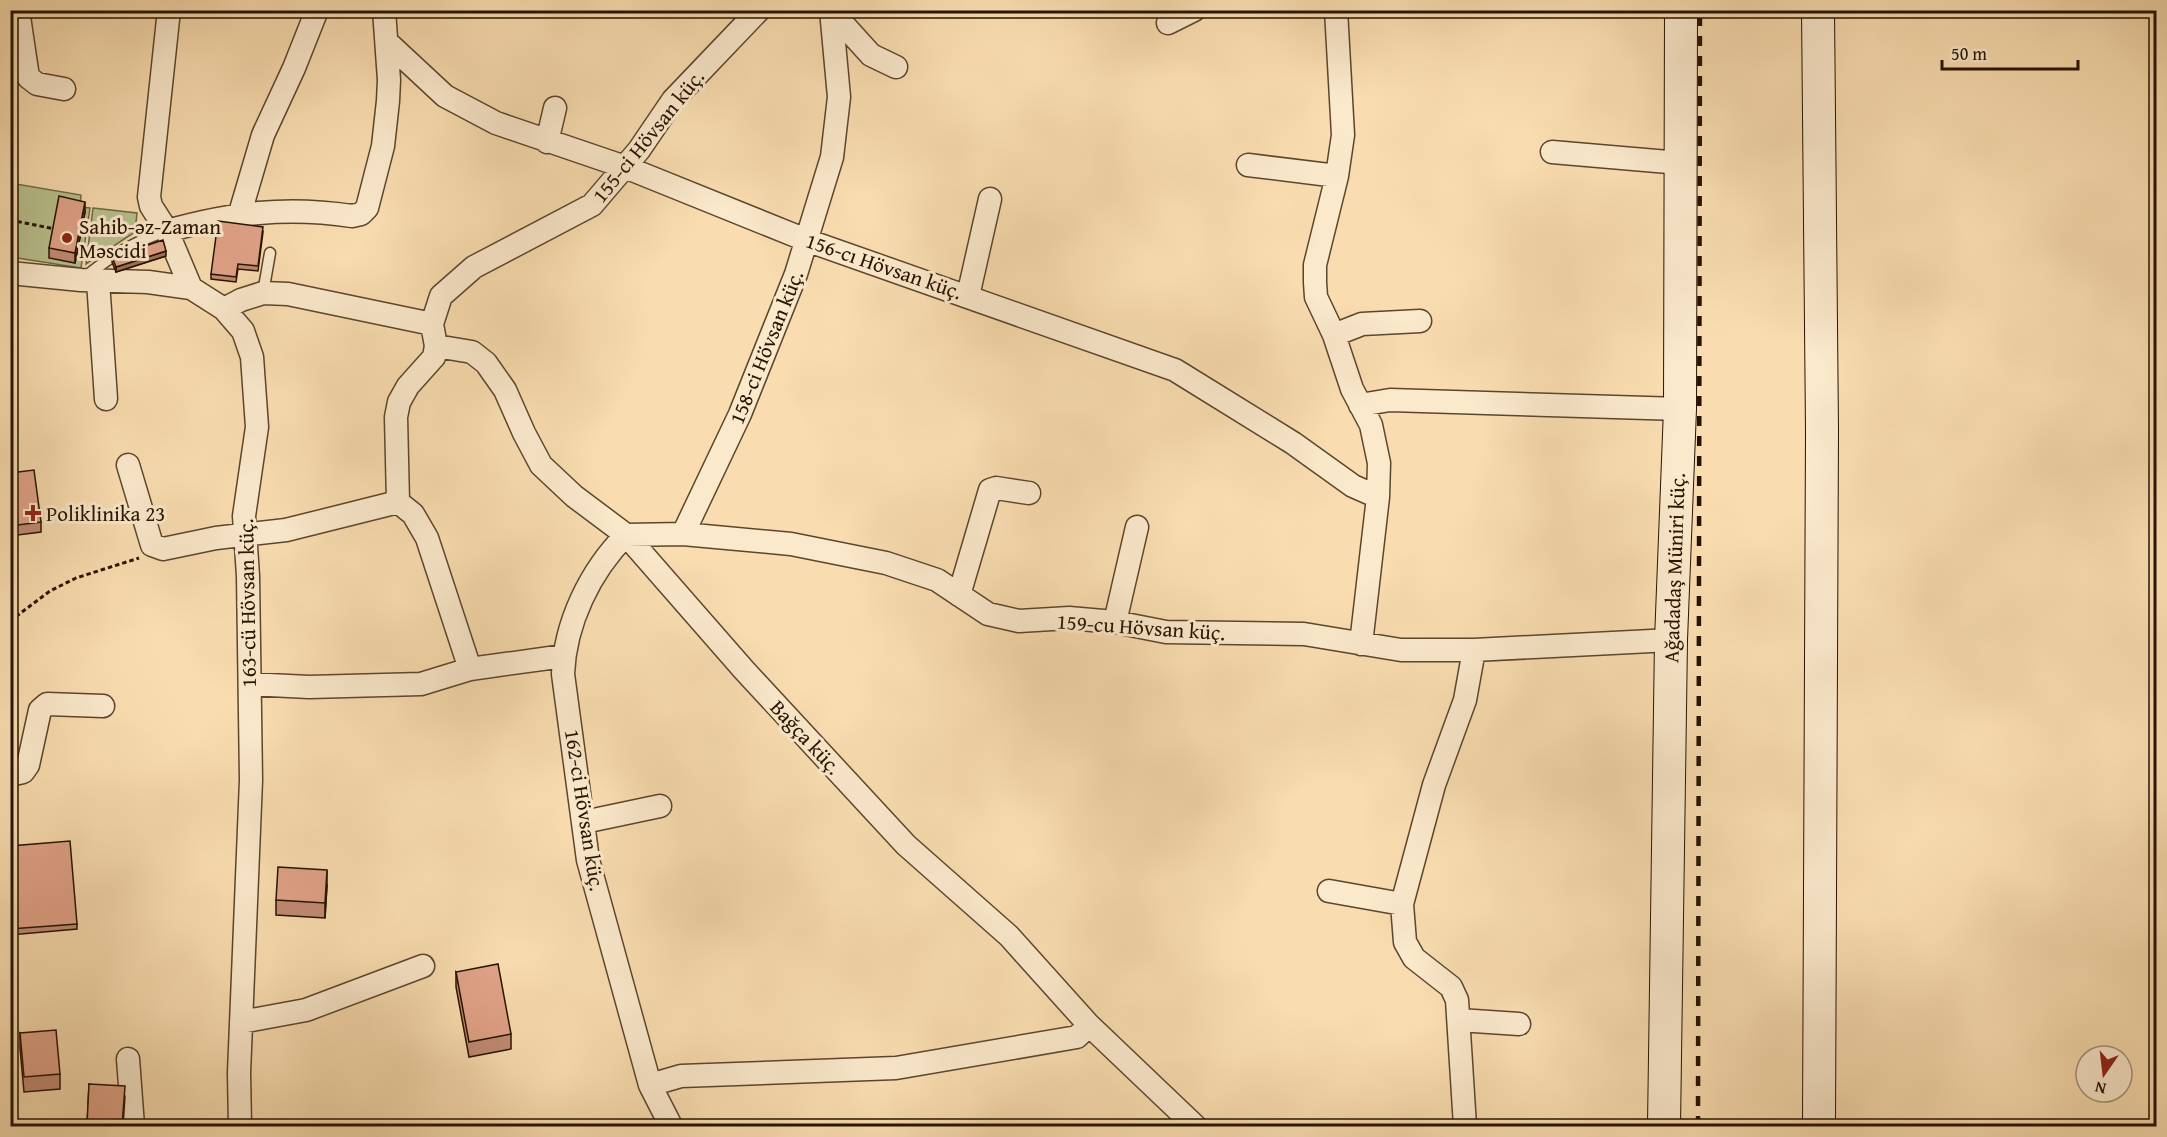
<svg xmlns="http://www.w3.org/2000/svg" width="2167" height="1137" font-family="'Gentium Book Plus',serif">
	<rect width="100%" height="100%" fill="#f9ddb0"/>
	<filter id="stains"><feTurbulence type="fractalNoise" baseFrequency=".00333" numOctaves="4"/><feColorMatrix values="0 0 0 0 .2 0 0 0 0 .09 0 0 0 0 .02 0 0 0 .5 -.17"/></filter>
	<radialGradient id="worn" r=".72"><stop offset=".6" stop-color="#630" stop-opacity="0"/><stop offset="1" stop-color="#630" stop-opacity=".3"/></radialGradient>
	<path fill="#b9c28f" stroke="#706a48" stroke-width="1.5" d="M10,183L81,195L80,207L90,208L81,268L11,257Z
		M93,208L137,213L135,232L86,264Z"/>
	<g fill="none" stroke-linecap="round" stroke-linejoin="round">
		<defs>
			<path id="lane" d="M85,277C111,256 135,241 167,231
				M263,293L270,253"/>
			<path id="street" d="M18,10L28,77L37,84L64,89
				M169,10L149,197L151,206L167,231L191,288
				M1336,10L1343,135L1337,176L1315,265V282L1316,297L1334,335L1352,389L1371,425L1379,463L1378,497L1361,644
				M832,12L871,55L896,67
				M1168,23L1194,10
				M388,43L445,96L496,123L625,167L806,240L1175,370L1293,443L1353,486L1378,497
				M547,142L555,108
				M1552,152L1680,163
				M1248,165L1337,176
				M240,213L263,135L294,68L317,10
				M167,231C232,213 285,206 352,216L361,214L367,208L383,146L388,101L389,80L384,10
				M10,273L81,280L148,282L191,288L224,309L243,331L252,357L257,427L244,516L248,576L251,780L239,1073L240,1126
				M98,281L106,399
				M968,296L990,199
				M224,309L241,300L263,293L288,294L432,324
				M1334,335L1362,324L1420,321
				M436,346L472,352L486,363L505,390L524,433L541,465L574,496L626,535L744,670L906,845L1009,936L1089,1025L1195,1126
				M1360,405L1390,400L1680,409
				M128,465L152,545L163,549L216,538L286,530L398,502
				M683,534L740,414L796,274L832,157L839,97L831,10
				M959,595L990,490L996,488L1029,493
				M1115,622L1137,527
				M470,669L427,538L413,514L398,502L396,417L399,402L408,386L434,357L436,346L432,324L441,296L474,267L592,205L639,150L673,100L759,10
				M250,684L309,687L421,684L470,669L564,656
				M10,775L23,772L28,765L40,710L47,704L103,706
				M584,822L660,806
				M1329,891L1402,904
				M1459,1020L1519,1024
				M241,1022L306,1010L423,966
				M128,1059L133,1126
				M650,1085L681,1076L896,1068L1077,1037L1089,1025
				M671,1126L650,1085L588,860L563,674C565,623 590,571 626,535L683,534L791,544L886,563L937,580L988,614L1019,621L1069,618L1115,622L1166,632L1304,634L1401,650H1474L1671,640
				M1465,1126L1457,1000L1451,987L1414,958L1405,942L1402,904L1434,785L1465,700L1474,650"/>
			<path id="secondary" d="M1818,10L1822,430L1819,1126
				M1664,1126L1671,640L1680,409L1681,10"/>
		</defs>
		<use href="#lane" stroke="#5b462c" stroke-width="13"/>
		<use href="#street" stroke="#5b462c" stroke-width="25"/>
		<use href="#secondary" stroke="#261300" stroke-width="34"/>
		<path stroke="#261300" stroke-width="3" stroke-dasharray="4.5 3" stroke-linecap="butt" d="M10,220L55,229
			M10,621L50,591L76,578L139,558"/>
		<use href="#lane" stroke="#fbe9cc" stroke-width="10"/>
		<use href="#street" stroke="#fbe9cc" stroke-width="22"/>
		<use href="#secondary" stroke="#fbe9cc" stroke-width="32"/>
		<path stroke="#261300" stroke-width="4.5" stroke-dasharray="10 10" stroke-linecap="butt" d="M1698,1126L1700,10"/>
	</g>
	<path fill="#c28c76" stroke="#261300" stroke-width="1.5" d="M85,212L75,263L49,258V248Z
		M263,232L258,271L238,269L236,282L211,279V274Z
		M166,256L116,272L112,262V257Z
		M10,473L41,522V532L10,536Z
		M10,846L77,924V929L10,935Z
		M327,885L325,918L276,915V900Z
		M456,972L511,1034V1049L469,1057L456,987Z
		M20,1033L60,1074V1089L24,1092L20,1048Z
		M89,1084L125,1096L123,1126H87Z"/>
	<path fill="#9e7260" stroke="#261300" stroke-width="1.5" d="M85,202V212L75,263V253Z
		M166,251V256L116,272V267Z
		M327,870V885L325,918V903Z"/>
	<path fill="#e1a389" stroke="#261300" stroke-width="1.5" d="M59,196L85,202L75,253L49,248Z
		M218,221L263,227L258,266L238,264L236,277L211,274Z
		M163,240L166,251L116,267L112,257Z
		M34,470L41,522L10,526V473Z
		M70,841L77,924L10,929V846Z
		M278,867L327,870L325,903L276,900Z
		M498,964L511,1034L469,1042L456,972Z
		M56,1030L60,1074L24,1077L20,1033Z
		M89,1084L125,1086L122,1126L87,1124Z"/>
	<g fill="#8f2418" stroke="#fbe9cc" stroke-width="2">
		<circle cx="67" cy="238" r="6"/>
		<path d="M30 504h6v6h6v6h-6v6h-6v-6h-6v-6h6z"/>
	</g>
	<g text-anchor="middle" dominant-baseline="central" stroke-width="6" stroke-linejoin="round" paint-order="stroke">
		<g font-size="21" fill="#261300" stroke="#fbe9cc">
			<text transform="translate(648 136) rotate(-51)">155-ci Hövsan küç.</text>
			<text transform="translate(884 266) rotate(19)">156-cı Hövsan küç.</text>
			<text transform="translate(766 347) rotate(-68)">158-ci Hövsan küç.</text>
			<text transform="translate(1674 568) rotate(-88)">Ağadadaş Müniri küç.</text>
			<text transform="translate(247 603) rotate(-91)">163-cü Hövsan küç.</text>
			<text transform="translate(1141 627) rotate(4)">159-cu Hövsan küç.</text>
			<text transform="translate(806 737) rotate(47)">Bağça küç.</text>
			<text transform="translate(585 810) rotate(81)">162-ci Hövsan küç.</text>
		</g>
		<g font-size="21" fill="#261300" stroke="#fbe9cc" text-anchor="start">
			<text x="79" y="226">Sahib-əz-Zaman<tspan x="79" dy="24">Məscidi</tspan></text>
			<text x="46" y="513">Poliklinika 23</text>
		</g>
	</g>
	<rect width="2167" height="1137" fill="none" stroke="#f9ddb0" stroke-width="36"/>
	<rect x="12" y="12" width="2143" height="1113" fill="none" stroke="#261300" stroke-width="3"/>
	<rect x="18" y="18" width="2131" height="1101" fill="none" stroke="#261300" stroke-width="1.5"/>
	<g transform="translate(2104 1074) rotate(194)"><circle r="28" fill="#fbe9cc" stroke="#a6937a" stroke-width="1.5"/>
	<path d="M0-4.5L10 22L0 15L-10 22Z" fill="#8f2418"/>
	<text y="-9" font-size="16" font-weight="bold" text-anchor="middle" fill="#261300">N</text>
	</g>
	<path d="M1942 60v9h136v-9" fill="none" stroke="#261300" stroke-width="3"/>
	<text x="1951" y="60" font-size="18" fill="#261300" stroke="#fbe9cc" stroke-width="4.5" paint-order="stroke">50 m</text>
	<rect width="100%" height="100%" filter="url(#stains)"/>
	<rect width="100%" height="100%" fill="url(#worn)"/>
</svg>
